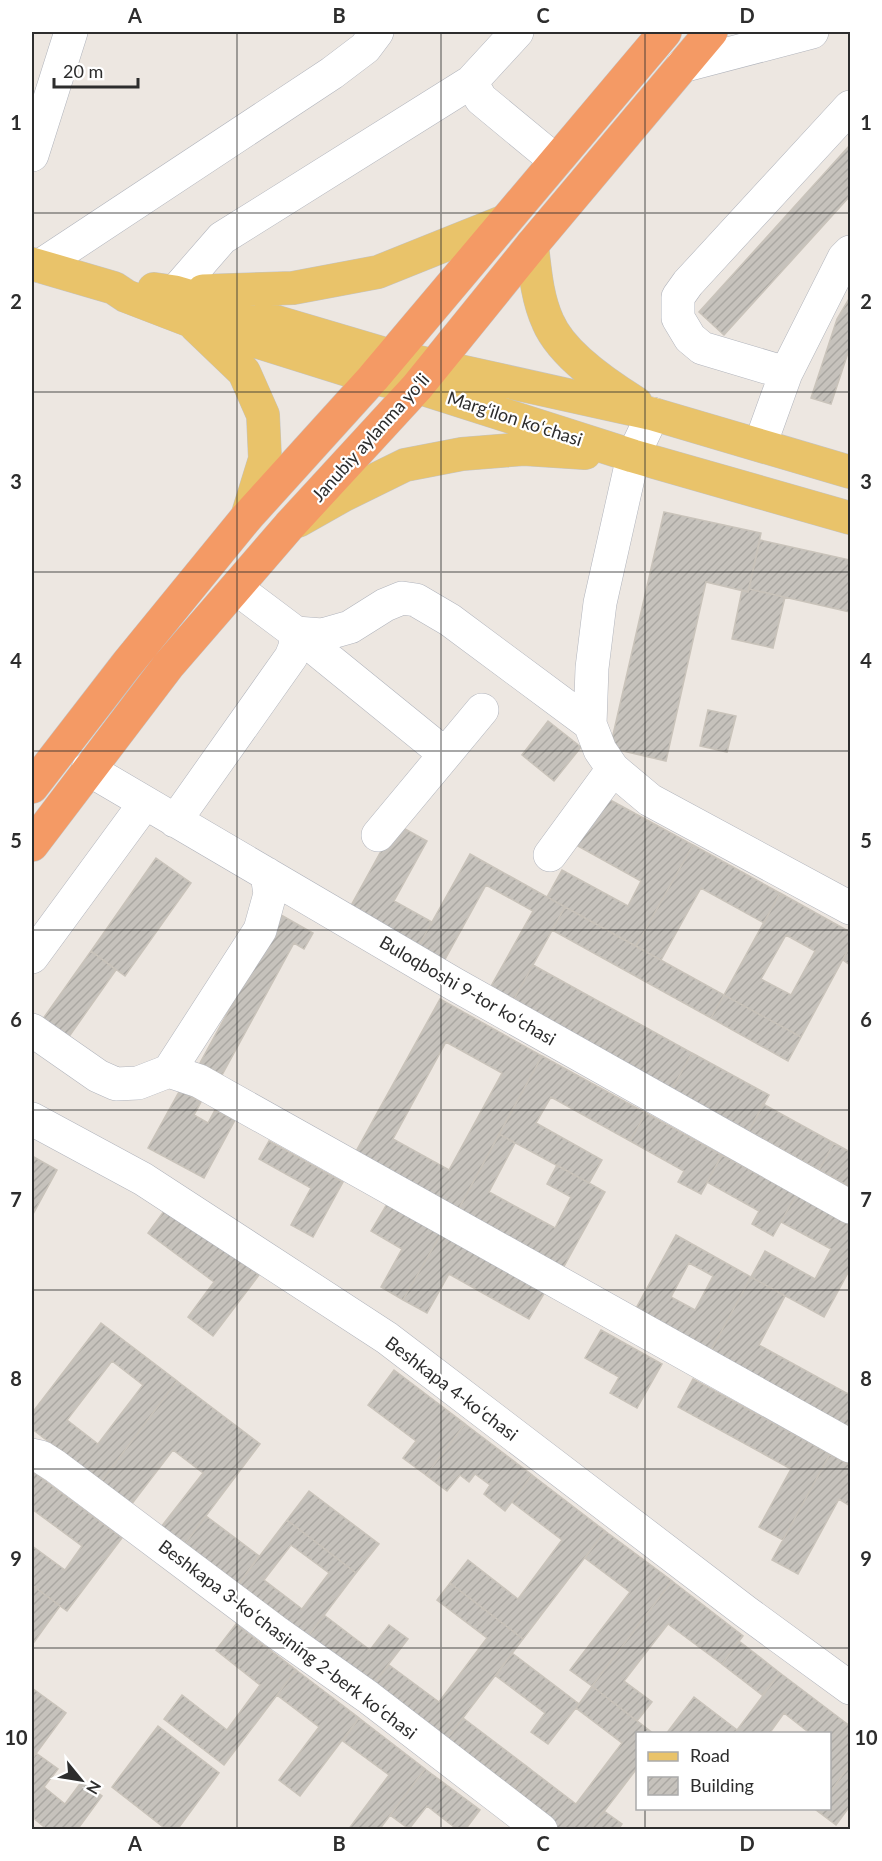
<svg xmlns="http://www.w3.org/2000/svg" width="882" height="1861" font-family="Lato,sans-serif">
	<defs>
		<pattern id="building-hatch" width="6" height="6" patternUnits="userSpaceOnUse" patternTransform="scale(1.5)"><rect width="6" height="6" fill="#c6c2bc"/><path d="M-1 1l2-2M0 6l6-6M5 7l2-2" fill="none" stroke="#aaa7a2"/></pattern>
	</defs>
	<rect width="100%" height="100%" fill="#ede7e1"/>
	<path fill="url(#building-hatch)" stroke="#c9c3ba" stroke-width="1.5" fill-rule="evenodd" d="M850,145V196L724,335L699,312Z
		M850,297V347L831,404L811,398L837,319Z
		M664,512L761,533L748,592L706,582L666,761L610,748Z
		M760,540L850,560V612L749,589Z
		M749,589L785,597L773,648L732,639L742,590L748,592Z
		M708,710L736,716L727,752L700,746Z
		M548,721L581,747L554,781L522,755Z
		M603,796L693,845L636,946L547,897L562,870L628,906L641,881L576,845Z
		M396,824L427,841L394,901L432,922L417,949L348,911Z
		M693,845L780,893L764,923L701,888L661,960L636,946Z
		M470,854L565,907L513,1001L490,988L533,911L486,885L443,963L417,949Z
		M156,858L191,883L125,976L91,951Z
		M780,893L850,932V946L801,1037L724,995ZM786,935L815,951L791,995L761,979Z
		M565,907L724,995L711,1018L552,930Z
		M281,915L313,933L304,949L294,943L222,1075L200,1063Z
		M850,946V965L843,960Z
		M91,951L116,970L61,1048L35,1030Z
		M533,965L692,1053L672,1089L513,1001Z
		M724,995L801,1037L788,1061L711,1018Z
		M440,999L542,1056L457,1212L354,1155ZM446,1042L502,1073L449,1170L393,1139Z
		M692,1053L769,1095L749,1131L672,1089Z
		M542,1056L646,1113L630,1141L551,1097L536,1123L602,1160L589,1183L499,1134Z
		M180,1090L201,1102L194,1115L208,1123L215,1110L235,1120L204,1178L148,1148Z
		M763,1104L834,1143L819,1170L749,1131Z
		M646,1113L722,1155L701,1194L678,1182L684,1171L630,1141Z
		M499,1134L515,1143L489,1192L555,1228L571,1197L547,1184L557,1165L605,1192L562,1270L457,1212Z
		M269,1141L343,1182L313,1237L291,1225L311,1188L259,1159Z
		M834,1143L850,1152V1187L819,1170Z
		M722,1155L796,1195L773,1236L752,1224L759,1211L707,1182Z
		M32,1156L57,1170L32,1216Z
		M796,1195L850,1225V1269L824,1317L751,1277L765,1251L815,1279L831,1249L781,1222Z
		M387,1204L441,1234L403,1300L381,1287L402,1249L371,1231Z
		M167,1207L259,1275L213,1336L188,1317L214,1282L148,1233Z
		M441,1234L545,1292L529,1319L449,1274L427,1313L403,1300Z
		M676,1235L751,1277L709,1354L634,1312ZM689,1263L713,1276L695,1310L671,1297Z
		M751,1277L785,1296L759,1345L848,1394L850,1388V1431L709,1354Z
		M101,1323L177,1381L101,1482L32,1429V1413ZM112,1361L143,1385L98,1444L67,1420Z
		M601,1330L662,1364L637,1408L610,1393L619,1377L585,1358Z
		M394,1370L465,1424L426,1475L403,1458L416,1441L368,1405Z
		M693,1379L830,1454L783,1540L759,1527L791,1469L678,1407Z
		M177,1381L260,1444L184,1545L161,1527L203,1473L173,1450L131,1505L101,1482Z
		M465,1424L532,1475L505,1511L484,1494L490,1485L475,1474L469,1482L460,1475L447,1491L426,1475Z
		M830,1454L850,1465V1506L839,1499L798,1574L772,1560Z
		M32,1471L122,1538L67,1611L32,1585V1546L65,1570L82,1546L32,1509Z
		M532,1475L605,1531L523,1639L450,1583L468,1560L518,1599L562,1540L512,1502Z
		M309,1491L379,1544L356,1573L287,1520Z
		M206,1516L259,1556L237,1586L184,1545Z
		M287,1520L356,1573L307,1638L237,1586ZM291,1545L329,1573L302,1609L264,1580Z
		M605,1531L672,1581L592,1686L570,1670L630,1592L585,1558Z
		M672,1581L743,1636L722,1664L668,1624L624,1681L652,1702L637,1721L592,1686Z
		M450,1583L523,1639L444,1743L371,1687L389,1665L439,1702L487,1638L437,1600Z
		M32,1585L60,1606L32,1645Z
		M324,1615L370,1650L389,1625L408,1639L371,1687L307,1638Z
		M236,1624L296,1670L224,1765L164,1719L182,1695L227,1730L260,1685L216,1650Z
		M739,1641L780,1673L762,1695L722,1664Z
		M512,1653L579,1704L548,1744L531,1732L545,1713L496,1676Z
		M296,1670L359,1718L300,1796L279,1780L319,1727L277,1695Z
		M780,1673L850,1726V1765L830,1792V1752L831,1749L830,1748V1734H811L784,1713L769,1734H734Z
		M592,1686L654,1734H638V1767L590,1830H557L510,1794L530,1769L576,1804L622,1743L576,1708Z
		M32,1688L66,1713L32,1759Z
		M694,1697L737,1730L734,1734H666Z
		M359,1718L425,1769L379,1830H348L389,1775L343,1741Z
		M463,1718L530,1769L510,1794L444,1743Z
		M158,1726L219,1773L177,1830H167L112,1787Z
		M36,1753L58,1769L44,1787L65,1804L82,1781L102,1796L77,1830H48L32,1817V1759Z
		M850,1765V1806L836,1825L816,1810L830,1808V1792Z
		M425,1769L480,1810L465,1830H458L427,1806L409,1829L390,1815Z
		M604,1811L622,1824L618,1830H590Z"/>
	<g fill="none" stroke-linecap="round" stroke-linejoin="round">
		<defs>
			<path id="minor" d="M682,66L812,32
				M471,82L481,99L556,161
				M32,155L71,32
				M40,266L332,73L365,48L377,32
				M175,292L222,238L471,82L517,32
				M786,373L702,348L690,338L678,318V297L688,283L850,107
				M653,414L633,456L600,603L592,668L590,724L600,750L613,769L650,800L850,908
				M760,445L786,373L844,258L850,252
				M236,588L296,633L322,635L350,627L385,605L402,598L416,600L450,620L590,724
				M296,633L445,754
				M88,769L454,984L850,1207
				M175,821L291,657L295,647L296,633
				M378,835L482,710
				M550,855L613,769
				M32,957L145,803
				M32,1030L98,1076L116,1084L138,1083L169,1071L199,1081L850,1446
				M169,1071L260,930L270,894L267,874
				M32,1119L143,1179L387,1338L746,1612L850,1688
				M32,1455L41,1457L55,1466L276,1632L368,1697L541,1830"/>
			<path id="major" d="M532,245C535,271 537,298 548,322C562,355 607,385 636,403
				M32,264L114,288L126,296L191,321L373,378L417,387L633,456L850,518
				M154,289L175,292L392,356L653,414L850,472
				M203,291L293,288L378,272L505,221
				M196,326L244,372L263,415L265,459L247,517
				M298,521L344,495L405,465L462,454L524,449L585,453"/>
			<path id="highway" d="M32,787L127,664L247,517L373,378L665,32
				M32,845L168,666L289,526L417,387L532,245L711,32"/>
		</defs>
		<use href="#minor" stroke="#b1b4bc" stroke-width="34"/>
		<use href="#major" stroke="#c4c4c4" stroke-width="34"/>
		<use href="#highway" stroke="#c4c4c4" stroke-width="34"/>
		<use href="#minor" stroke="#fff" stroke-width="33"/>
		<use href="#major" stroke="#e9c36a" stroke-width="33"/>
		<use href="#highway" stroke="#f49a65" stroke-width="33"/>
	</g>
	<path fill="none" stroke="#2d2d2d" stroke-width="1.5" stroke-opacity="0.55" d="M237,32V1830M441,32V1830M645,32V1734M32,213H850M32,392H850M32,572H850M32,751H850M32,930H850M32,1110H850M32,1290H850M32,1469H850M32,1648H850M645,1808V1830"/>
	<g text-anchor="middle" dominant-baseline="central" stroke-width="4.5" stroke-linejoin="round" paint-order="stroke">
		<g font-size="18" fill="#2d2d2d" stroke="#fff">
			<text transform="translate(515 418) rotate(18)">Margʻilon koʻchasi</text>
			<text transform="translate(370 437) rotate(-48)">Janubiy aylanma yoʻli</text>
			<text transform="translate(468 990) rotate(30)">Buloqboshi 9-tor koʻchasi</text>
			<text transform="translate(452 1388) rotate(37)">Beshkapa 4-koʻchasi</text>
			<text transform="translate(288 1639) rotate(37)">Beshkapa 3-koʻchasining 2-berk koʻchasi</text>
		</g>
	</g>
	<rect width="882" height="1861" fill="none" stroke="#ffffff" stroke-width="66"/>
	<rect x="636" y="1732" width="195" height="78" fill="#ffffff" stroke="#ababab" stroke-width="1.5"/>
	<rect x="648" y="1752" width="30" height="9" fill="#e9c36a" stroke="#ababab" stroke-width="1.5"/>
	<text x="690" y="1762" font-size="18" fill="#2d2d2d">Road</text>
	<rect x="648" y="1777" width="30" height="18" fill="url(#building-hatch)" stroke="#ababab" stroke-width="1.5"/>
	<text x="690" y="1792" font-size="18" fill="#2d2d2d">Building</text>
	<g transform="translate(81 1780) rotate(120)" stroke="#ffffff" stroke-width="4.5" paint-order="stroke">
	<path d="M0-4.5L10 22L0 15L-10 22Z" fill="#2d2d2d"/>
	<text y="-9" font-size="16" font-weight="bold" text-anchor="middle" fill="#2d2d2d">N</text>
	</g>
	<path d="M54 78v9h84v-9" fill="none" stroke="#2d2d2d" stroke-width="3"/>
	<text x="63" y="78" font-size="18" fill="#2d2d2d" stroke="#ffffff" stroke-width="4.5" paint-order="stroke">20 m</text>
	<rect x="33" y="33" width="816" height="1795" fill="none" stroke="#2d2d2d" stroke-width="2"/>
	<g font-size="20" text-anchor="middle" font-weight="bold" fill="#2d2d2d">
		<text x="135" y="23">A</text>
		<text x="339" y="23">B</text>
		<text x="543" y="23">C</text>
		<text x="747" y="23">D</text>
		<text x="16" y="130">1</text>
		<text x="866" y="130">1</text>
		<text x="16" y="309">2</text>
		<text x="866" y="309">2</text>
		<text x="16" y="489">3</text>
		<text x="866" y="489">3</text>
		<text x="16" y="668">4</text>
		<text x="866" y="668">4</text>
		<text x="16" y="848">5</text>
		<text x="866" y="848">5</text>
		<text x="16" y="1027">6</text>
		<text x="866" y="1027">6</text>
		<text x="16" y="1207">7</text>
		<text x="866" y="1207">7</text>
		<text x="16" y="1386">8</text>
		<text x="866" y="1386">8</text>
		<text x="16" y="1566">9</text>
		<text x="866" y="1566">9</text>
		<text x="16" y="1745">10</text>
		<text x="866" y="1745">10</text>
		<text x="135" y="1851">A</text>
		<text x="339" y="1851">B</text>
		<text x="543" y="1851">C</text>
		<text x="747" y="1851">D</text>
	</g>
</svg>
